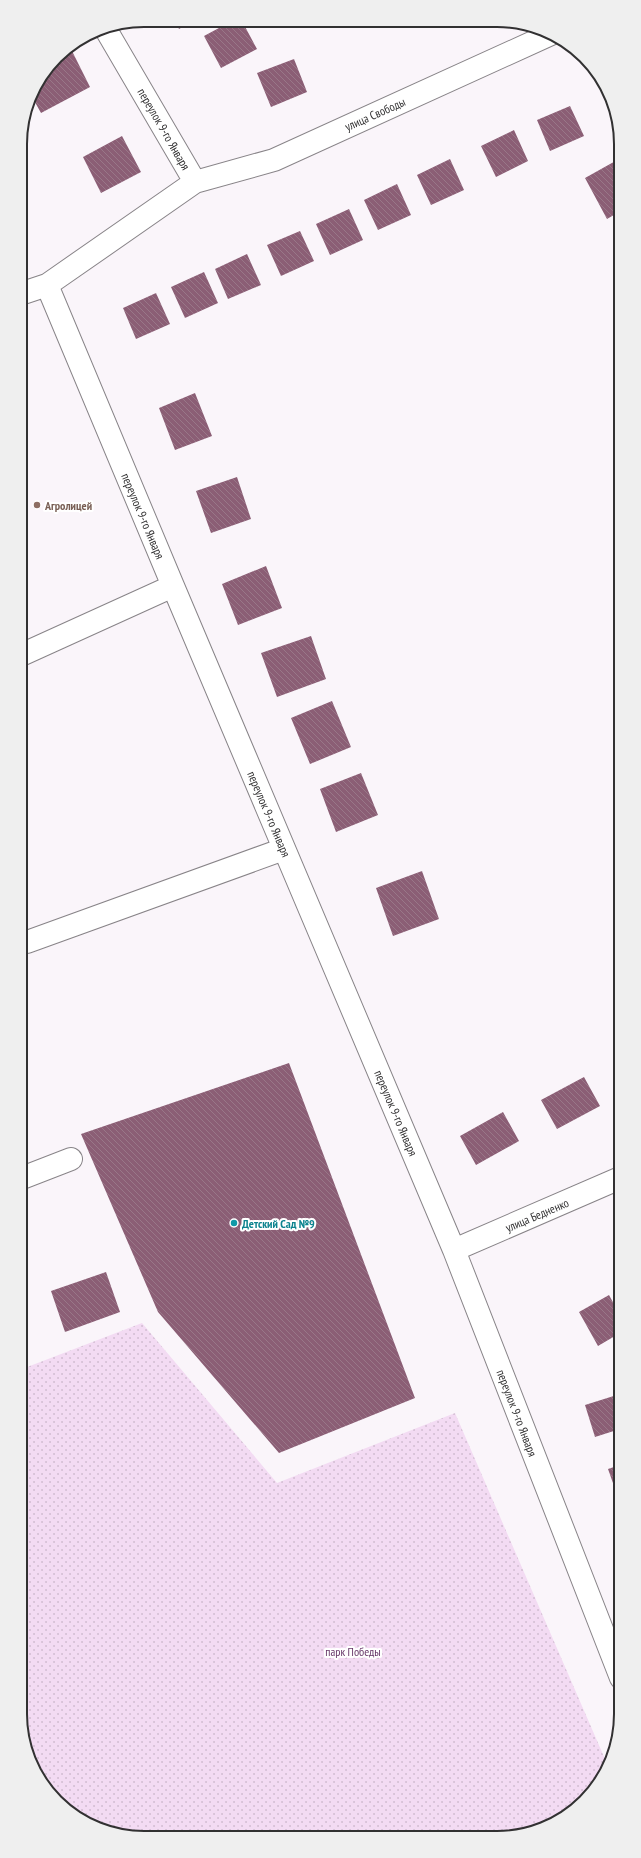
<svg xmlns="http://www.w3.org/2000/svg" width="641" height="1858" font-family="'PT Sans Narrow',sans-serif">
	<defs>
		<pattern id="park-dots" width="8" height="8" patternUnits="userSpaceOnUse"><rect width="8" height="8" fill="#f3dbf3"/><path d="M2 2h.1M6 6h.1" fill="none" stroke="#d1bcd1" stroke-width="1.8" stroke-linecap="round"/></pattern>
		<pattern id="building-back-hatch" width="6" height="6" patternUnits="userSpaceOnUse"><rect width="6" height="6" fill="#8b5e75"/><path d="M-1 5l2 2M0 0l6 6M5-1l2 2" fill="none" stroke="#978"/></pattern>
	</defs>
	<rect width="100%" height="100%" fill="#faf5fa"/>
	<path fill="url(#park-dots)" d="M142,1323L277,1483L455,1413L608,1766L590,1795L559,1821L521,1836H120L89,1825L57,1802L37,1776L22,1738V1369Z"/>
	<path fill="url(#building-back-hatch)" d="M174,20H195L179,29Z
		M232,21H242L257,49L221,68L204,36Z
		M70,47L90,87L41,113L31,95L33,89L62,51Z
		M294,59L307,92L271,107L257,73Z
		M570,106L584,136L550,151L537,120Z
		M514,130L528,161L496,177L481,146Z
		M122,136L141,172L101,193L83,157Z
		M450,159L464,190L431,205L417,175Z
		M619,159V212L607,219L585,178Z
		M397,184L411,215L378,230L364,200Z
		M349,209L363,240L330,255L316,224Z
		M300,231L314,261L281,276L267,245Z
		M247,254L261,285L228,299L215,269Z
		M204,272L218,303L185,318L171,287Z
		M156,293L170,324L136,339L123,308Z
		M195,393L212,436L175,450L159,408Z
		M237,477L251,519L211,533L196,491Z
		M266,566L282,608L238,625L222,584Z
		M311,636L326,679L277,697L261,653Z
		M332,701L351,747L310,764L291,718Z
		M361,773L378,815L336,832L320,789Z
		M422,871L439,919L393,936L376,888Z
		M289,1063L415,1398L279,1453L158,1312L81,1134Z
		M584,1077L600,1106L557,1129L541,1100Z
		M503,1112L519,1141L476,1165L460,1136Z
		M106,1272L120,1312L65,1332L51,1291Z
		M609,1295L620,1315V1333L598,1346L579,1312Z
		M620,1394V1429L595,1437L585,1405Z
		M620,1465V1503L608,1469Z"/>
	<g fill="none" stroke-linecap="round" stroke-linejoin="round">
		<defs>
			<path id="minor" d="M105,28L195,182
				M551,34L274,160L195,182L47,285L173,586L454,1250L621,1678
				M20,294L47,285
				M21,655L173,586
				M27,942L284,849
				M22,1178L71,1159
				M454,1250L620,1178"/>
		</defs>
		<use href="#minor" stroke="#888488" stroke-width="24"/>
		<use href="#minor" stroke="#fff" stroke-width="22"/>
	</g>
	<circle fill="#8d6e63" stroke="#fff" stroke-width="1.5" cx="37" cy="505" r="4"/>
	<circle fill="#0f9aa8" stroke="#fff" stroke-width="1.5" cx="234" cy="1223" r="4"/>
	<g text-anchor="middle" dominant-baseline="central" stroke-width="4" stroke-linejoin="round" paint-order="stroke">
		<g font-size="12" fill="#323132" stroke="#fff">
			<text transform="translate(375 114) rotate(-24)">улица Свободы</text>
			<text transform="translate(164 129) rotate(60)">переулок 9-го Января</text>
			<text transform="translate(143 516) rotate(67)">переулок 9-го Января</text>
			<text transform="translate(269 814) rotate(67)">переулок 9-го Января</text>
			<text transform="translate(396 1113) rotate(67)">переулок 9-го Января</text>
			<text transform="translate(537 1215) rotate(-23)">улица Бедненко</text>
			<text transform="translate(517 1413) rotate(69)">переулок 9-го Января</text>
		</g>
		<g font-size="12" font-weight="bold" fill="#785e54" stroke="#fff" text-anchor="start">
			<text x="45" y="505">Агролицей</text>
		</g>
		<g font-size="12" font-weight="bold" fill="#0d838f" stroke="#fff" text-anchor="start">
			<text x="242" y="1223">Детский Сад №9</text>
		</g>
		<g font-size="12" fill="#663768" stroke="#fff">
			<text x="353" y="1651">парк Победы</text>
		</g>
	</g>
	<path d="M0 0H641V1858H0ZM144 27H497A117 117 0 0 1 614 144V1714A117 117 0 0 1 497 1831H144A117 117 0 0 1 27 1714V144A117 117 0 0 1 144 27Z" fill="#efefef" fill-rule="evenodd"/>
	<path fill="none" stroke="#323132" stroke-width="2" d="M144 27H497A117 117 0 0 1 614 144V1714A117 117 0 0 1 497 1831H144A117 117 0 0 1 27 1714V144A117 117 0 0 1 144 27Z"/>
</svg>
